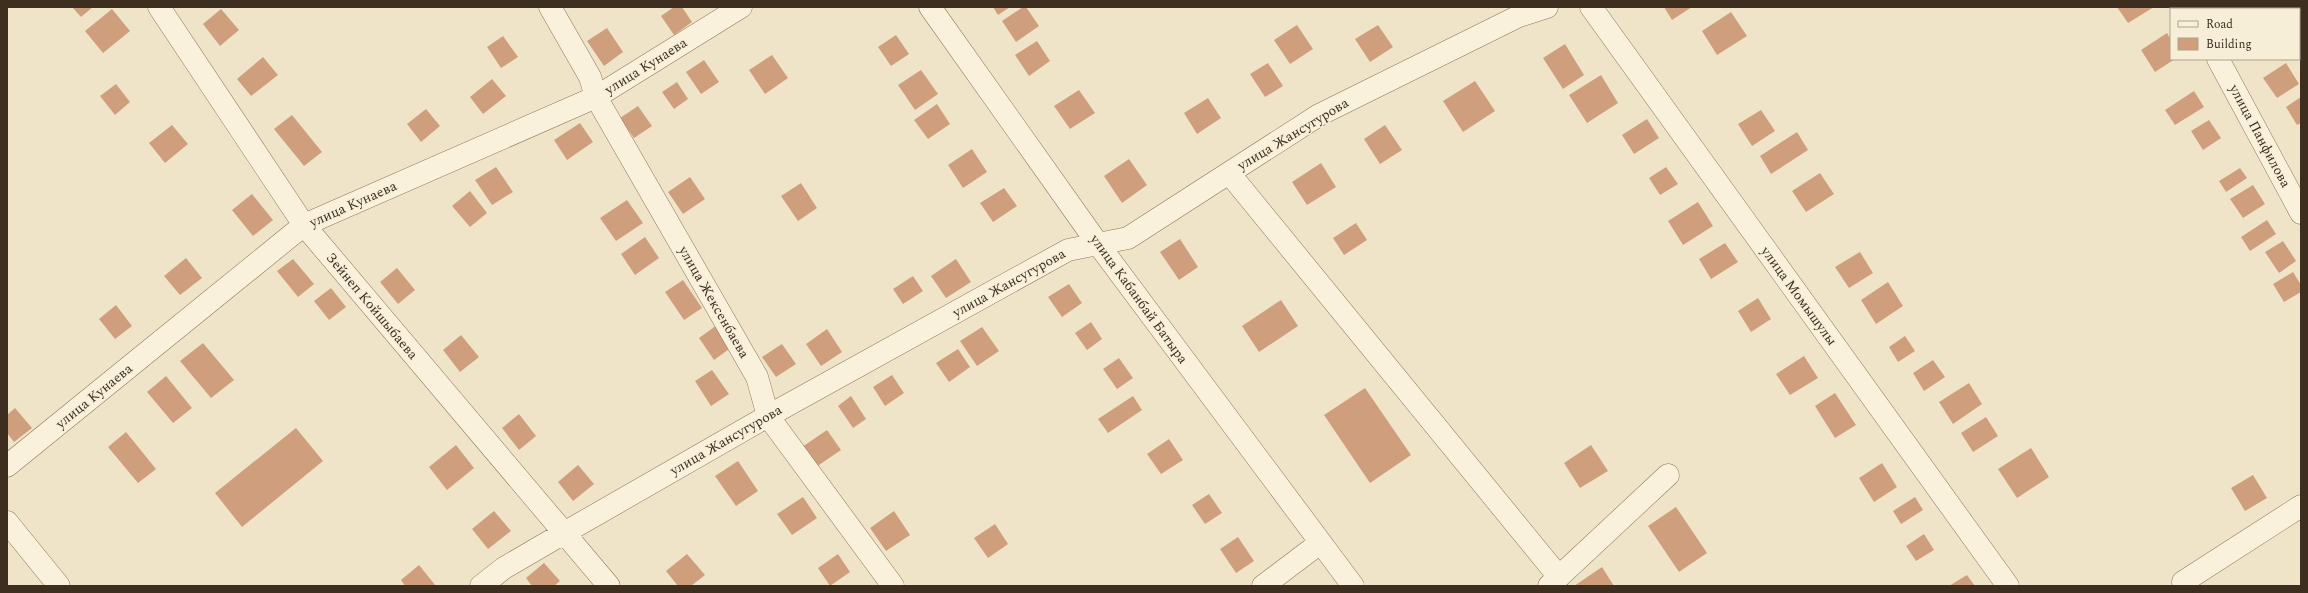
<svg xmlns="http://www.w3.org/2000/svg" width="2308" height="593" font-family="Spectral,serif">
	<rect width="100%" height="100%" fill="#f0e4c8"/>
	<path fill="#cf9f7d" d="M72,7H93L81,17Z
		M674,7H682L692,22L674,35L661,16Z
		M993,7H1010L998,15Z
		M1023,7H1026L1039,26L1016,42L1002,21Z
		M1664,7H1692L1672,20Z
		M2117,7H2154L2128,23Z
		M2221,7H2262L2264,9H2222Z
		M112,9L130,31L103,53L85,31Z
		M221,9L239,30L220,46L203,24Z
		M1731,12L1747,36L1717,55L1702,31Z
		M1297,25L1313,49L1290,64L1274,40Z
		M1378,25L1393,47L1370,62L1355,39Z
		M607,28L623,52L604,66L587,41Z
		M2167,33L2171,40V59H2175L2155,72L2141,50Z
		M896,35L909,54L891,66L878,47Z
		M503,36L518,57L501,68L487,47Z
		M1037,41L1050,61L1029,76L1015,55Z
		M1565,44L1584,75L1563,89L1543,58Z
		M772,55L788,78L765,94L749,70Z
		M263,57L278,75L251,96L237,79Z
		M704,60L719,82L701,94L686,72Z
		M1268,63L1283,86L1265,97L1250,74Z
		M2286,63L2299,84L2277,98L2263,78Z
		M921,70L938,94L915,110L898,85Z
		M1601,75L1618,103L1587,123L1569,95Z
		M492,79L506,96L483,114L470,97Z
		M1475,81L1495,111L1463,132L1443,101Z
		M677,82L688,99L674,109L662,92Z
		M116,84L130,102L115,115L100,96Z
		M1079,90L1095,113L1070,129L1054,106Z
		M2194,91L2204,107L2175,125L2165,110Z
		M2301,97V123L2297,125L2286,107Z
		M1208,98L1221,118L1197,134L1184,113Z
		M937,104L950,124L928,139L914,120Z
		M638,106L652,126L634,138L620,118Z
		M426,109L440,126L421,142L407,124Z
		M1761,110L1775,131L1752,146L1738,124Z
		M292,115L322,152L304,166L274,129Z
		M1647,119L1659,138L1634,154L1622,135Z
		M2209,120L2221,138L2203,150L2191,131Z
		M580,123L593,142L567,160L554,140Z
		M172,125L188,144L165,163L149,143Z
		M1385,125L1402,150L1380,164L1364,139Z
		M1797,132L1808,150L1771,174L1760,156Z
		M972,149L987,172L963,188L948,165Z
		M1129,159L1147,185L1122,203L1104,176Z
		M1321,163L1336,187L1307,205L1292,182Z
		M496,167L513,192L492,205L475,180Z
		M1666,167L1678,184L1660,195L1649,178Z
		M2240,168L2247,178L2226,192L2219,181Z
		M1820,173L1834,194L1806,212L1792,191Z
		M690,177L705,199L683,214L668,192Z
		M801,183L817,208L798,221L781,196Z
		M2253,185L2265,204L2243,218L2230,199Z
		M1004,188L1017,206L993,222L980,203Z
		M470,191L487,213L470,227L452,206Z
		M252,194L273,220L253,236L232,210Z
		M627,200L643,223L616,241L600,218Z
		M1698,202L1713,226L1683,245L1668,221Z
		M2267,220L2276,234L2250,251L2241,237Z
		M1356,223L1367,240L1344,255L1333,238Z
		M645,237L659,258L635,275L621,254Z
		M1180,239L1198,267L1179,280L1160,252Z
		M2283,241L2296,261L2279,273L2265,252Z
		M1725,243L1738,262L1711,279L1699,259Z
		M1860,252L1873,273L1849,288L1835,267Z
		M186,258L202,278L180,295L164,276Z
		M293,259L314,284L298,297L277,271Z
		M956,259L971,282L946,298L931,276Z
		M397,268L415,290L398,304L380,282Z
		M2293,272L2301,285V292L2284,302L2273,284Z
		M913,276L923,291L903,304L893,289Z
		M683,280L702,308L684,320L665,292Z
		M1888,282L1903,306L1876,324L1861,300Z
		M1069,284L1082,303L1062,317L1048,297Z
		M331,288L346,307L329,320L314,301Z
		M1758,298L1771,319L1751,332L1738,311Z
		M1281,300L1298,326L1259,352L1242,326Z
		M116,305L132,326L115,339L99,319Z
		M1091,322L1102,339L1087,350L1075,333Z
		M717,325L732,347L714,360L699,338Z
		M982,327L999,351L977,366L960,341Z
		M827,329L842,352L821,366L806,344Z
		M461,335L479,357L460,372L443,350Z
		M1905,336L1915,351L1898,362L1889,347Z
		M203,343L234,380L211,398L180,361Z
		M782,344L796,364L776,377L762,357Z
		M958,349L970,367L949,382L936,363Z
		M1804,356L1818,378L1790,395L1776,374Z
		M1119,358L1133,378L1117,389L1103,369Z
		M1933,360L1945,377L1924,391L1913,373Z
		M712,370L729,394L711,406L695,381Z
		M892,375L904,393L885,406L873,387Z
		M166,376L192,408L173,423L147,392Z
		M1969,383L1982,404L1953,424L1939,402Z
		M1365,388L1411,455L1370,483L1324,415Z
		M1835,393L1856,425L1835,438L1815,406Z
		M851,396L866,419L853,428L838,406Z
		M1133,396L1142,410L1108,433L1098,419Z
		M15,408L32,428L14,442L7,433V415Z
		M519,414L536,436L519,450L502,428Z
		M1986,417L1998,436L1973,452L1961,433Z
		M296,428L323,461L242,527L215,493Z
		M827,430L841,450L816,467L802,447Z
		M126,432L156,469L138,483L108,447Z
		M1169,439L1183,460L1161,474L1147,454Z
		M456,445L474,468L447,490L429,467Z
		M1591,445L1608,471L1580,488L1564,463Z
		M2031,448L2049,477L2017,498L1998,469Z
		M738,461L758,491L736,506L715,476Z
		M1882,463L1897,487L1874,502L1859,478Z
		M578,465L594,484L573,501L558,482Z
		M2253,475L2267,498L2245,511L2231,488Z
		M1209,494L1222,513L1205,524L1192,505Z
		M803,497L817,518L792,535L777,514Z
		M1915,497L1923,510L1901,524L1893,511Z
		M1676,507L1707,553L1679,572L1648,526Z
		M494,511L511,531L488,549L472,529Z
		M894,511L910,535L886,551L870,528Z
		M995,524L1008,544L988,558L974,538Z
		M1924,534L1934,550L1916,561L1906,546Z
		M1238,537L1254,561L1236,573L1220,549Z
		M687,554L705,575L691,586H678L666,571Z
		M838,554L850,572L830,586L818,568Z
		M544,563L560,581L554,586H532L526,578Z
		M419,565L436,586H405L401,580Z
		M1602,567L1614,586H1574Z
		M1967,575L1975,586H1949Z"/>
	<g fill="none" stroke-linecap="round" stroke-linejoin="round">
		<defs>
			<path id="minor" d="M159,7L304,225L609,586
				M550,7L590,77L596,97L757,377L768,416L893,586
				M930,7L1098,244L1353,586
				M1591,7L2008,586
				M2190,7L2191,9
				M2218,59L2301,213
				M1229,173L1559,577
				M7,466L304,225L596,97L741,7
				M7,522L59,586
				M2183,582L2301,506
				M481,586L504,568L564,533L768,416L1068,250L1128,238L1319,115L1519,16L1547,7
				M1263,586L1320,543
				M1549,586L1668,475"/>
		</defs>
		<use href="#minor" stroke="#8d765c" stroke-width="23"/>
		<use href="#minor" stroke="#faf1dc" stroke-width="22"/>
	</g>
	<g text-anchor="middle" dominant-baseline="central" stroke-width="3" stroke-linejoin="round" paint-order="stroke">
		<g font-size="14" fill="#3d2e20" stroke="#f7eed8">
			<text transform="translate(646 66) rotate(-32)">улица Кунаева</text>
			<text transform="translate(1293 134) rotate(-31)">улица Жансугурова</text>
			<text transform="translate(2260 136) rotate(62)">улица Панфилова</text>
			<text transform="translate(353 204) rotate(-24)">улица Кунаева</text>
			<text transform="translate(1009 283) rotate(-29)">улица Жансугурова</text>
			<text transform="translate(1799 296) rotate(54)">улица Момышулы</text>
			<text transform="translate(1139 299) rotate(54)">улица Кабанбай Батыра</text>
			<text transform="translate(714 302) rotate(60)">улица Жексенбаева</text>
			<text transform="translate(372 306) rotate(50)">Зейнеп Койшыбаева</text>
			<text transform="translate(94 396) rotate(-39)">улица Кунаева</text>
			<text transform="translate(726 440) rotate(-30)">улица Жансугурова</text>
		</g>
	</g>
	<rect width="2308" height="593" fill="none" stroke="#3d2e20" stroke-width="16"/>
	<rect x="2170" y="8" width="130" height="52" fill="#f7eed8" stroke="#ada18e"/>
	<rect x="2178" y="21" width="20" height="6" fill="#faf1dc" stroke="#ada18e"/>
	<text x="2206" y="28" font-size="12" fill="#3d2e20">Road</text>
	<rect x="2178" y="38" width="20" height="12" fill="#cf9f7d" stroke="#ada18e"/>
	<text x="2206" y="48" font-size="12" fill="#3d2e20">Building</text>
</svg>
